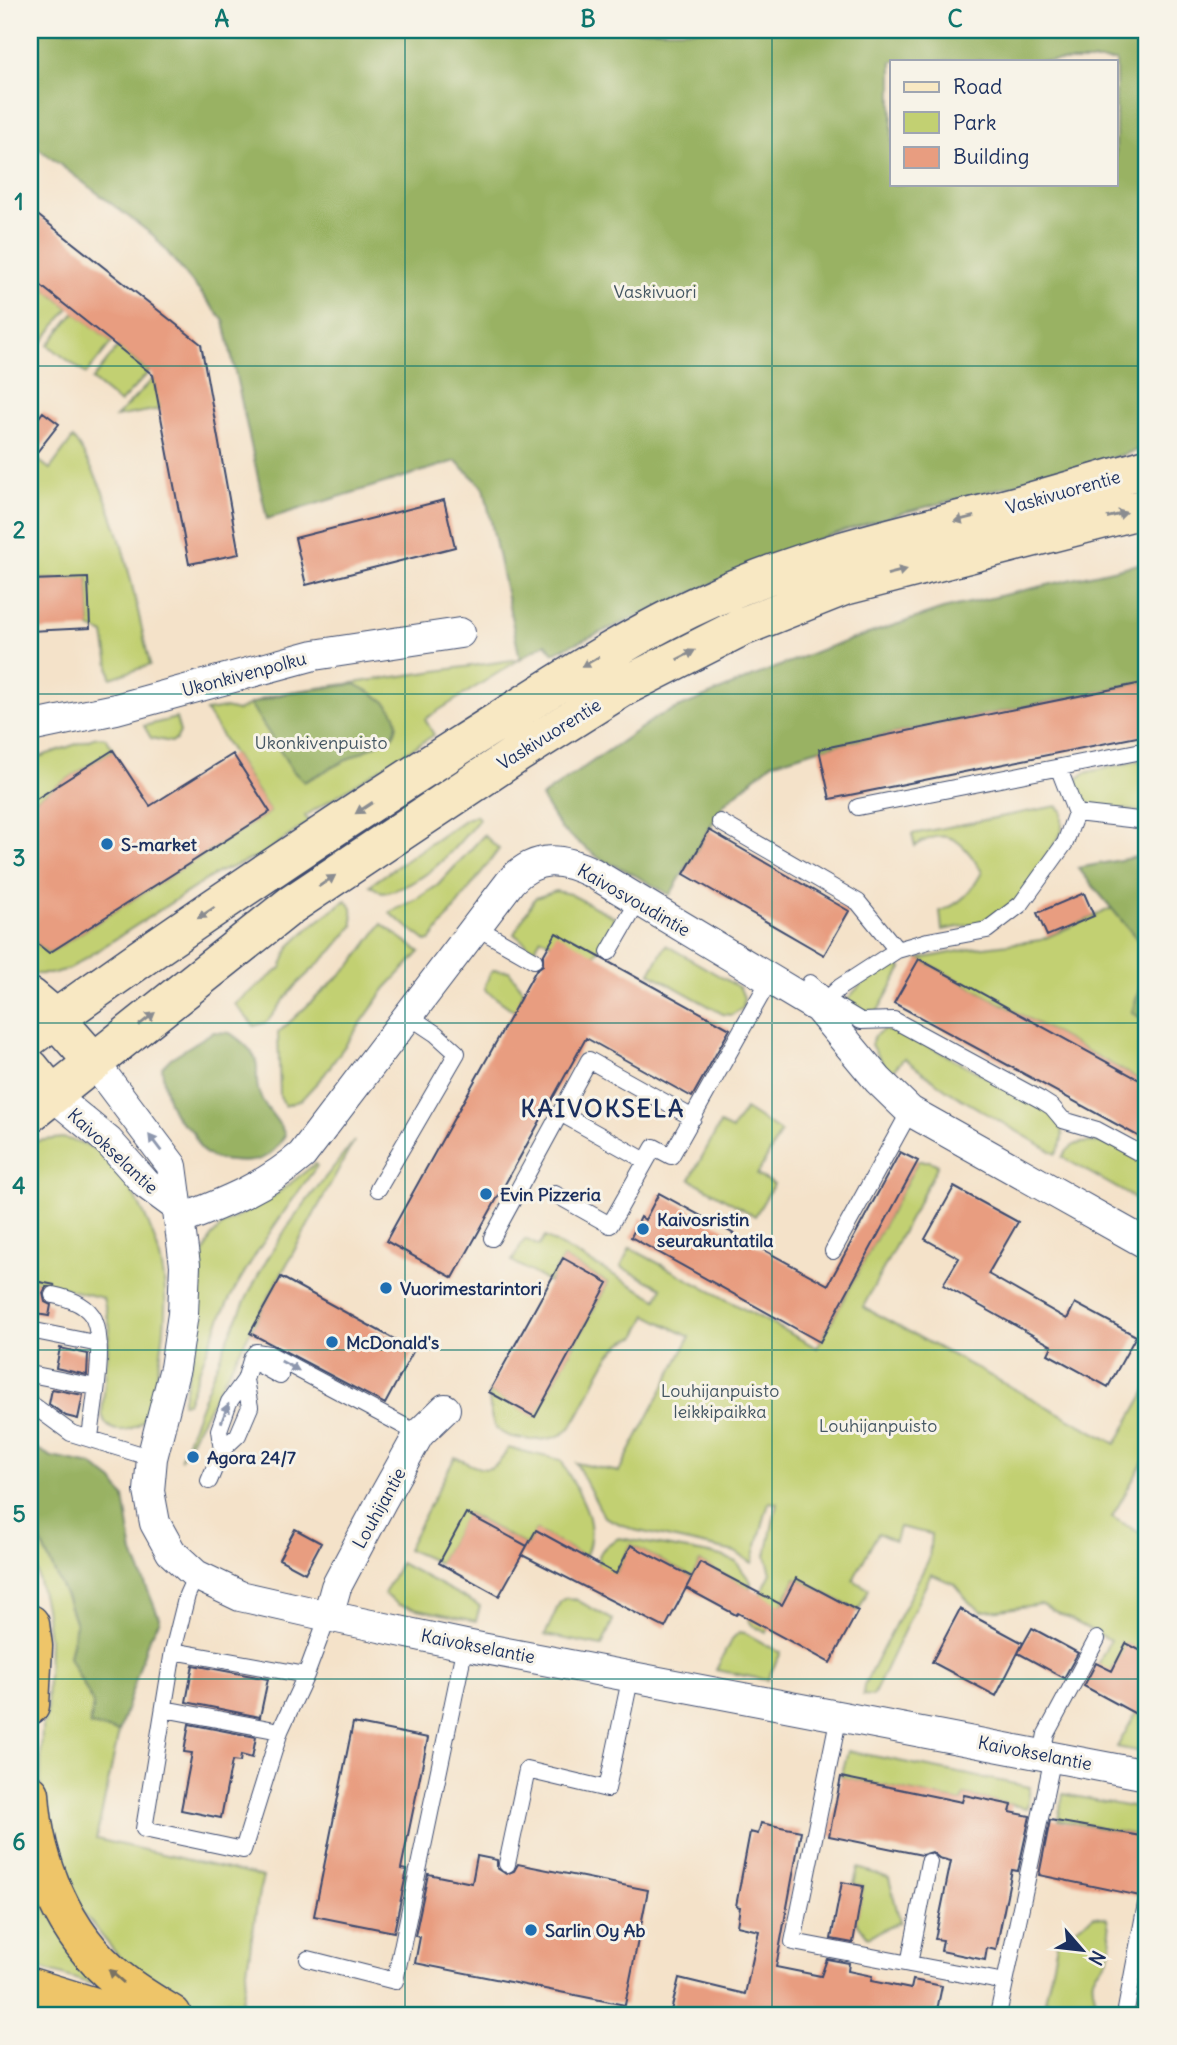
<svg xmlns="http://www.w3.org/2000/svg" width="1177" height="2045" font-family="Delius,sans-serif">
	<rect width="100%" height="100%" fill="#f7f3e8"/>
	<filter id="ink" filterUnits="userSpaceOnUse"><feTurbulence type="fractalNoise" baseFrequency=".0143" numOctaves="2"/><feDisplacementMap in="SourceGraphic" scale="14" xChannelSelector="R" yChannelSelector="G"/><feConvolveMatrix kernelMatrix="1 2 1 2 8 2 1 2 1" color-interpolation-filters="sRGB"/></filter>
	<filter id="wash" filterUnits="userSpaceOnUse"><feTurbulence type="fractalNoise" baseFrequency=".00686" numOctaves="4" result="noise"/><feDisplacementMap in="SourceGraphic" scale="28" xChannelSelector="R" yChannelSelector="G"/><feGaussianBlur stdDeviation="1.57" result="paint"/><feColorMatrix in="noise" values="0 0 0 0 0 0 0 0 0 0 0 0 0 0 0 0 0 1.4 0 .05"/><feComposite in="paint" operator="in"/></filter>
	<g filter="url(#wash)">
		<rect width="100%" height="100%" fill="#f4e2c9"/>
		<path fill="#c2d072" stroke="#6e8068" stroke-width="2" d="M31,277L69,308L42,342L30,332Z
			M75,312L112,342L86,374L48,345Z
			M118,347L149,372L120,403L92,380Z
			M154,378L160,409L116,417Z
			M73,438C120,504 132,588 150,665L111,678L104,634L90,628L88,578L30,580V454L50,469Z
			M520,659L425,719L434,735L305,816L309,822L260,856L217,873L69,969L50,974H30V938L49,953L270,812L206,711L225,708L237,711L267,697L290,692Z
			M176,718L180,732L176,740L171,742L151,738L144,726Z
			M97,737L106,738L113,750L30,803V760Z
			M1147,759V813L1092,805L1076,794L1077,779L1085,773Z
			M1057,806L1062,811V832L1021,897L1004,911L975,924L942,930L940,911C961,904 972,891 982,872C964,843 949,824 915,846L912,834Z
			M476,815L479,819C452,852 426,885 382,893L370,885L466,819Z
			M484,835L499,849L430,941L427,942L391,914L390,912L415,900L438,885Z
			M556,891L570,894L616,918L595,955L551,943L541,938L534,950L514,934L535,898Z
			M346,900L352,908L353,926L333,950L295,986L267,1022L254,1026L235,1004L281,968L289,947L310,927Z
			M1112,908L1147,951V966L1132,1012L1147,1022V1084L919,959L976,948L1041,940Z
			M382,924L420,952L386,988L324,1075L301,1100L285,1106L280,1096L278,1033L352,964Z
			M666,945L740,988L744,998L743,1008L731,1015L723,1014L650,973Z
			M897,965L902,968L876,1014L867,1016L844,1005C854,988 878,968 897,965Z
			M492,970L509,971L524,991L519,1001L521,1016L485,990V985Z
			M886,1028L901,1031L1044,1107C1061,1123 1069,1132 1056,1154L948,1091L904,1058L890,1074L871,1045L874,1036Z
			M745,1109L781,1132L757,1175L774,1184L755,1216L690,1179L720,1124L732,1130Z
			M62,1138C98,1144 112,1160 131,1190C168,1252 172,1299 158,1369C154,1386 152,1405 143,1421C129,1433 106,1436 102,1413L110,1327L103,1298L30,1280V1146L37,1141Z
			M354,1141L180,1460C206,1391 231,1322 268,1258C292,1216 325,1179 354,1141Z
			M1099,1142L1120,1148L1147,1162V1205L1062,1157C1073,1141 1080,1143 1099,1142Z
			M918,1161H930L938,1165L863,1307L1116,1444L1147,1389V1455L1112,1517L1147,1537V1654L1126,1644L1110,1674L1097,1667L1110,1640L1041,1604L1000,1610L982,1611L970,1603L954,1584L931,1574L873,1696L863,1695L864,1685L929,1559L931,1534L899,1527L895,1541L878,1533L853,1580L869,1589L858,1611L796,1578L766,1633L752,1625L748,1619L771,1573L766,1556L777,1503L769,1502L752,1563L735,1552L634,1530L604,1517L576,1463L619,1472L690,1337L647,1315L636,1337C601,1343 590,1407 568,1430C554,1444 511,1443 497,1429C489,1420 490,1403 489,1392L535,1416L608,1283L563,1258L549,1282L512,1261L525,1239L539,1246L545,1237L657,1299L662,1288L621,1267L630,1248L817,1348Z
			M315,1164L317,1166C285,1210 253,1254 228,1302C212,1334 200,1369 187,1403H182L196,1341L203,1256L211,1237L223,1225L274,1196Z
			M508,1448L561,1460C577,1493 602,1519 585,1557L536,1530L527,1546L467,1513L439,1563L407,1549L455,1457C480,1470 494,1478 508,1448Z
			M30,1523L38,1536L67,1599L76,1624L69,1657L93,1703L90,1724L119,1732L96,1839L263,1877L259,1892L240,2015L228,2000L227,2002L235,2015L179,2000L129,1969L74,1902L40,1796L42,1728L47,1714L49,1639L45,1607L34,1560L30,1553Z
			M619,1538L722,1556L736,1562L751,1582L750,1589L700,1562L692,1577L631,1545L604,1596L599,1594C598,1565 590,1552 619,1538Z
			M400,1563L480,1606L476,1621L399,1605L384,1594Z
			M565,1598L575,1599L613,1620L602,1646L545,1635L560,1602Z
			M739,1632L745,1633L781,1653L767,1680L716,1670L731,1640Z
			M1136,1713L1147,1720V1753L1117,1747Z
			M848,1751L1030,1787L1027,1808L964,1795L962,1802L841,1777Z
			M1063,1794L1147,1810V1837L1058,1820Z
			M30,1863L95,1980L94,1983H88L30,1965Z
			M858,1868L889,1878L900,1922L868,1937L856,1921L863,1886L854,1884Z
			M1094,1916L1107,1918C1110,1936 1116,1950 1103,1965C1099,1969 1094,1973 1093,1978C1090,1989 1099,2000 1096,2010L1045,2001L1058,1939Z"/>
		<path fill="#99b264" stroke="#5a7061" stroke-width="2" fill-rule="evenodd" d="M30,30H1147V447L1081,468L898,514L809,542L553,653L546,643L520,659L484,488L456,461L267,519L224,321L154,236L30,142ZM892,61H1116V184H892Z
			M1147,562V682L819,749L772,763L724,804L670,895L627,871L600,859L561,829L541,797L657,717L752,677L823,649L943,609Z
			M355,684C375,694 408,710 393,736L304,782L293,771L250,704L290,692Z
			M1147,855V951L1078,868Z
			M1147,966V1022L1132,1012Z
			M213,1032L230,1033C241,1041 255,1050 257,1066C257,1075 256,1085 259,1093C265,1110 279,1119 285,1135C272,1159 256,1164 231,1161C223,1161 211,1158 205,1153C198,1148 197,1141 194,1134C190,1128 183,1124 178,1119C168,1107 163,1082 162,1067L171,1058Z
			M30,1445L52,1457L92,1465L113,1481L124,1497L133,1554L160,1620L148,1641L119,1732L90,1725L93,1703L69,1657L76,1624L67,1599L38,1536L30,1523Z"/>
		<g id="blocks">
			<path fill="#e89d80" d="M30,209L201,344L239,554L189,564L153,375L30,277Z
				M43,412L59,424L30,461V429Z
				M444,500L455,547L306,585L295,538Z
				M88,578L90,628L30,631V580Z
				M1147,682V735L830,799L819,749Z
				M113,750L150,806L233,754L270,812L49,953L30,938V803Z
				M709,830L849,911L824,955L684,874Z
				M1084,893L1094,916L1047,936L1037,913Z
				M556,933L730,1029L692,1097L586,1038L453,1278L386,1241L536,970L543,965V956Z
				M919,959L1147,1084V1141L894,1003Z
				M900,1152L918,1161L820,1342L631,1237L641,1217L645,1220L659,1193L828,1285Z
				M954,1187L1018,1222L988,1274L1067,1319L1075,1303L1136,1336L1108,1387L1048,1354L1052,1346L943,1285L959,1258L925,1239Z
				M563,1258L608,1283L535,1417L489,1392Z
				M281,1277L414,1350L385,1404L250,1333Z
				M30,1280L55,1285L46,1287L43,1293L45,1302L51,1305L49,1316L30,1313Z
				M60,1348L88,1354L87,1375L56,1368Z
				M52,1389L83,1395L78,1419L66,1416L49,1404Z
				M466,1513L527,1546L499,1596L439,1563Z
				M295,1529L321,1543L305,1573L279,1559Z
				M536,1530L616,1574L631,1545L692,1577L665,1628L522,1555Z
				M700,1562L782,1605L796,1578L858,1611L830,1663L738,1613L736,1615L686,1588Z
				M960,1609L1023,1643L996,1696L932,1662Z
				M1032,1628L1078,1653L1064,1678L1018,1653Z
				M1126,1643L1147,1654V1720L1084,1686L1096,1663L1112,1671Z
				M193,1665L268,1679L260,1717L186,1702Z
				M353,1723L428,1738L401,1869L407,1870L394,1932L314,1916Z
				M189,1724L256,1737L252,1758L241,1755L240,1762L232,1761L221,1818L181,1810L192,1753L184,1752Z
				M841,1777L962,1802L964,1795L1012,1805L1010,1812L1030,1816L1018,1871L1012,1870L996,1950L987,1948L985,1960L941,1951L943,1940L935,1939L951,1861L939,1858L932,1852L922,1855L829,1836Z
				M1050,1820L1147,1837V1876L1143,1894L1140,1896L1039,1875Z
				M761,1823L801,1831L776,1967L821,1976L827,1959L849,1963L848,1971L872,1976L871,1981L911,1989L913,1980L942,1986L936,2015H670L679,1978L745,1994L759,1931L737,1926L740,1907L736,1906L750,1832L758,1834Z
				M477,1856L497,1860V1868L506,1874L514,1871L518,1864L648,1890L625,2005L415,1963L420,1937L415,1936L428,1874L472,1883Z
				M842,1882L863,1886L853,1943L831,1939Z"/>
		</g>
	</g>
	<g filter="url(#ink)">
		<use href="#blocks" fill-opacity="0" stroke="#3c4a6e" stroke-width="2"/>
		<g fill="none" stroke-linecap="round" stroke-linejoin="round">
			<defs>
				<path id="service" d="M1059,769L1076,813
					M858,807L1147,750
					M720,822L858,902L897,950
					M476,927L534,960
					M609,952L639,900
					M810,983L836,1006L861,1021L894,1020L1041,1100L1052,1107L1063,1120L1097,1130L1147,1157
					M818,1008L840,987L897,950L928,941L987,930L1021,904L1065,843L1076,813L1147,821
					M560,1113L646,1161L654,1147L671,1156L770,979
					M378,1189L457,1053L436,1034L409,1016
					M555,1194L610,1225L646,1161
					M492,1238L589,1060L693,1118
					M833,1251L910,1111
					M53,1295C68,1298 87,1304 94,1319C106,1347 93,1408 90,1438
					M30,1330L99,1344
					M251,1360L280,1376
					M30,1374L96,1387
					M30,1403L71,1433L152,1458
					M222,1450L219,1430L229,1402L245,1380L252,1357L256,1352L269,1354L419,1434
					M209,1481L222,1450L238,1435L250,1407L245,1380
					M196,1575L187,1595L173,1651L144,1829L243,1850L280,1731L306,1675L328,1616
					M173,1651L306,1675
					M164,1709L280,1731
					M839,1715L793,1942L1005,1982
					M1042,1755L1046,1734L1097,1639
					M507,1864L527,1770L607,1789L631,1675
					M308,1959L395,1981L465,1645
					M909,1964L929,1862
					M998,2015L1053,1757
					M1125,2015L1146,1904"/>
				<path id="minor" d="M30,727L116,709L314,655L460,633
					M93,1061L172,1166L185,1265L183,1314L175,1368L152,1458L149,1491L155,1523L171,1552L196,1575L240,1596L328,1616L465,1645L1147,1775
					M51,1094L108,1141L146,1184L176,1206
					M180,1220C224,1203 265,1187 302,1155L511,881C537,854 562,858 593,873L818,1008L878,1080L910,1111L1147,1244
					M328,1616L336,1587L381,1502L419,1434L445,1409"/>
				<path id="secondary" d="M30,997L55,1018L93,1061
					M30,1037C171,935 315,838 462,744C545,692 625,637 715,597C806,556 904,534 1000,510C1050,497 1098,482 1147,468
					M30,1068L51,1094
					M30,1113L291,905L517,754L625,686L739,628L844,586L1147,508"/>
				<path id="trunk" d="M30,1624L33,1646L30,1705
					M30,1794C34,1863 64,1935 118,1979C135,1993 154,2004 172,2015
					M30,1987L121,2015"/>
			</defs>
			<use href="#service" stroke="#3c4a6e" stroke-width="18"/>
			<use href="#minor" stroke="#3c4a6e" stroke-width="32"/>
			<use href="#secondary" stroke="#3c4a6e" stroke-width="41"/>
			<use href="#trunk" stroke="#3c4a6e" stroke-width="41"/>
			<use href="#service" stroke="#fff" stroke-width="16"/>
			<use href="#minor" stroke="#fff" stroke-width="30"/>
			<use href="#secondary" stroke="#f8e8c3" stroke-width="38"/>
			<use href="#trunk" stroke="#eec569" stroke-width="38"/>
		</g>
		<defs><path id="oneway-solid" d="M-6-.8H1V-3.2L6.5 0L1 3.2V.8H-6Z" transform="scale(1.75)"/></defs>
		<g fill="#8a8c90">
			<use href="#oneway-solid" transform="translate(1117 515) rotate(-14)"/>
			<use href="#oneway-solid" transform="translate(964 519) rotate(166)"/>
			<use href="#oneway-solid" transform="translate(897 572) rotate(-15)"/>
			<use href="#oneway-solid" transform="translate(686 655) rotate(-27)"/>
			<use href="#oneway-solid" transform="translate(590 662) rotate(150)"/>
			<use href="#oneway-solid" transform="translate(364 808) rotate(147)"/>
			<use href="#oneway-solid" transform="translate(327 881) rotate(-34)"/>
			<use href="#oneway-solid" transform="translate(206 913) rotate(146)"/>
			<use href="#oneway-solid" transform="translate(147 1019) rotate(-38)"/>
		</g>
		<g fill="#8d97ae">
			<use href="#oneway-solid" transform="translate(155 1143) rotate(-127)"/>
			<use href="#oneway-solid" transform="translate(290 1366) rotate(28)"/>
			<use href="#oneway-solid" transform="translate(225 1413) rotate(-69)"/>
		</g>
		<use fill="#7a7263" href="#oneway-solid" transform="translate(116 1976) rotate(-139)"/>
	</g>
	<path fill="none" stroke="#0f766e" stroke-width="2" stroke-opacity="0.55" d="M405,30V2015M772,30V2015M30,366H1147M30,694H1147M30,1023H1147M30,1350H1147M30,1679H1147"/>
	<g fill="#1f6fb2" stroke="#f7f3e8" stroke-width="2.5">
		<circle cx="107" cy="844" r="7"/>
		<circle cx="486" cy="1194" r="7"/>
		<circle cx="643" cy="1229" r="7"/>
		<circle cx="386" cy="1288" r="7"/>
		<circle cx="332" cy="1342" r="7"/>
		<circle cx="193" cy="1457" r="7"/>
		<circle cx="531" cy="1930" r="7"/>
	</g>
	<g text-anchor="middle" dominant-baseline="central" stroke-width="6" stroke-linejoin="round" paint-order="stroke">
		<g font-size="18" fill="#455763" stroke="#f7f3e8">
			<text x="655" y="291">Vaskivuori</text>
			<text x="321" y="742">Ukonkivenpuisto</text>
			<text x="720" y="1390">Louhijanpuisto<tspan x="720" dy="21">leikkipaikka</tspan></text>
			<text x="878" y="1425">Louhijanpuisto</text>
		</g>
		<g font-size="18" fill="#1b2f5e" stroke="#f7f3e8">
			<text transform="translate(1063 492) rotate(-16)">Vaskivuorentie</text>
			<text transform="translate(244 674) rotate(-15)">Ukonkivenpolku</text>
			<text transform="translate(549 734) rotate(-32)">Vaskivuorentie</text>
			<text transform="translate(634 900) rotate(30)">Kaivosvoudintie</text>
			<text transform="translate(113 1151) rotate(43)">Kaivokselantie</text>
			<text transform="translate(379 1508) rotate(-61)">Louhijantie</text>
			<text transform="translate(478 1646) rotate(11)">Kaivokselantie</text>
			<text transform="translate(1035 1753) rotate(11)">Kaivokselantie</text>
		</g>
		<g font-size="18" font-weight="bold" fill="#1b2f5e" stroke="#f7f3e8" text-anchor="start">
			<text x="121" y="844">S-market</text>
			<text x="500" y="1194">Evin Pizzeria</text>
			<text x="657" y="1219">Kaivosristin<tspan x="657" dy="21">seurakuntatila</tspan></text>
			<text x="400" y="1288">Vuorimestarintori</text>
			<text x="346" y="1342">McDonald's</text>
			<text x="207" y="1457">Agora 24/7</text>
			<text x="545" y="1930">Sarlin Oy Ab</text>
		</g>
		<g font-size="24" font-weight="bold" letter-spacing="2" fill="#1b2f5e" stroke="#f7f3e8">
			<text x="603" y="1108">KAIVOKSELA</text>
		</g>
	</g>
	<rect width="1177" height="2045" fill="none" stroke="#f7f3e8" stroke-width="77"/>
	<rect x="890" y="60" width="228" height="126" fill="#f7f3e8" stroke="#9fa5b1" stroke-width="2"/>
	<rect x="904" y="82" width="35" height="10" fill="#f8e8c3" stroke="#9fa5b1" stroke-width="2"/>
	<text x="953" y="94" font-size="21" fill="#1b2f5e">Road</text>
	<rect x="904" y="112" width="35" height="21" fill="#c2d072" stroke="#9fa5b1" stroke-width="2"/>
	<text x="953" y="130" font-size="21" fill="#1b2f5e">Park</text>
	<rect x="904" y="147" width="35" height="21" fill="#e89d80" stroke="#9fa5b1" stroke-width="2"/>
	<text x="953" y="164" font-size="21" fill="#1b2f5e">Building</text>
	<g transform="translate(1082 1950) rotate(118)" stroke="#f7f3e8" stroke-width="5" paint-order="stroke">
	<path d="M0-5L12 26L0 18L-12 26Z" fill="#1b2f5e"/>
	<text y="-10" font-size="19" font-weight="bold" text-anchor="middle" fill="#1b2f5e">N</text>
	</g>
	<rect x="38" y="38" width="1100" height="1969" fill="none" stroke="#0f766e" stroke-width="2.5"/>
	<g font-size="23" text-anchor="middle" font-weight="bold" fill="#0f766e">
		<text x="222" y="27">A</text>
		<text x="588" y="27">B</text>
		<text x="955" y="27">C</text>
		<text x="19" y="210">1</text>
		<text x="19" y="538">2</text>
		<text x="19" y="866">3</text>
		<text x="19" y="1194">4</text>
		<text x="19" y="1522">5</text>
		<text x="19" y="1850">6</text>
	</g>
</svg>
